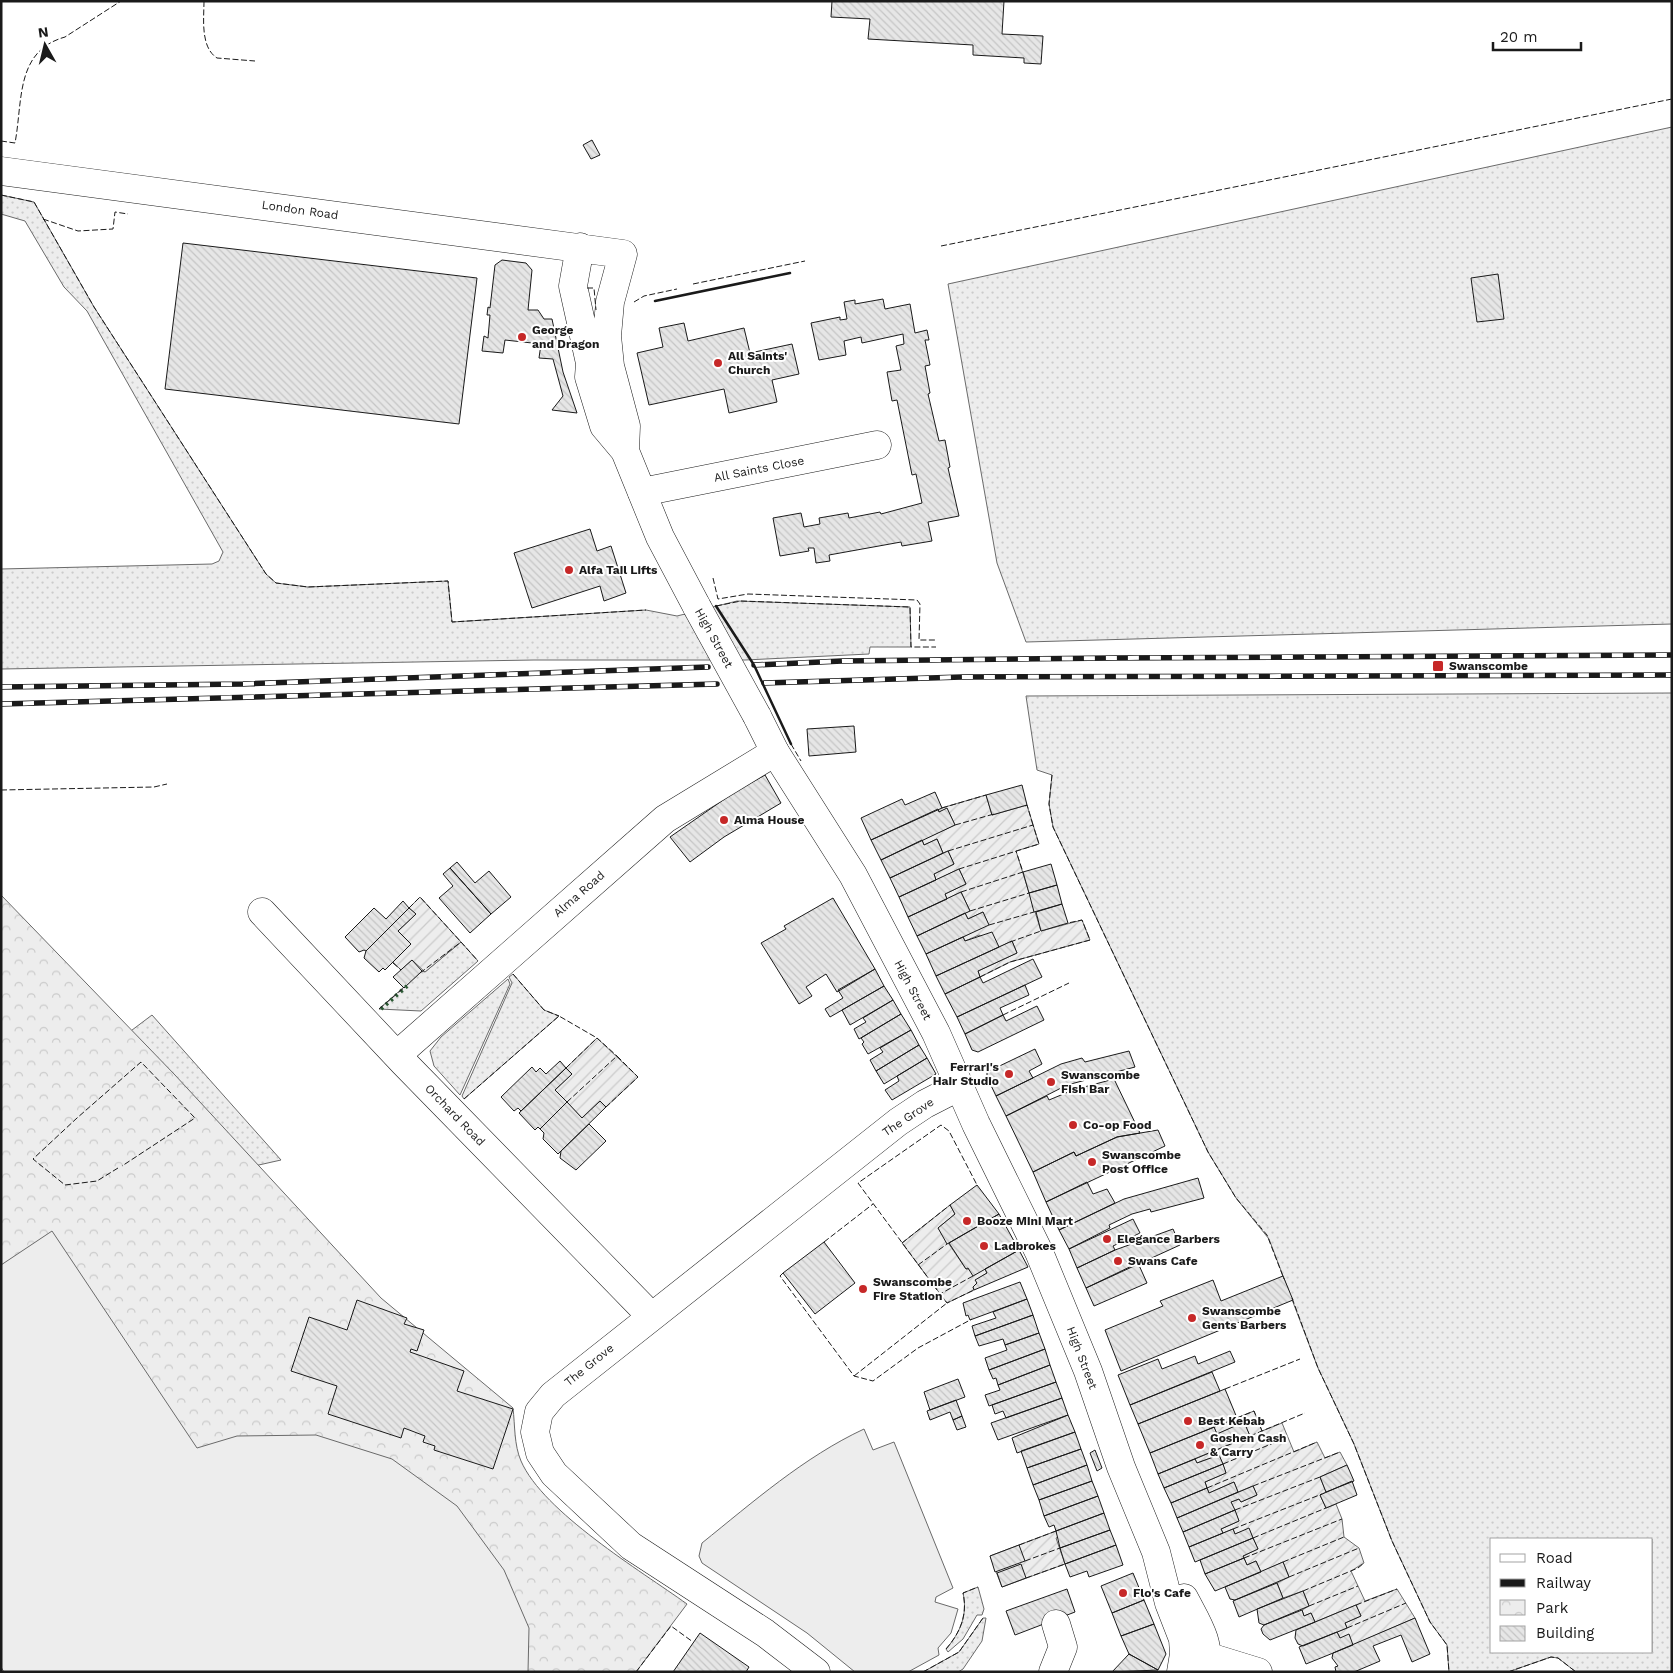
<svg xmlns="http://www.w3.org/2000/svg" width="1673" height="1673" font-family="'Work Sans',sans-serif">
	<defs>
		<pattern id="grass-dots" width="8" height="8" patternUnits="userSpaceOnUse" patternTransform="scale(1.25)"><rect width="8" height="8" fill="#ededed"/><path d="M2 2h.1M6 6h.1" fill="none" stroke="#cbcbcb" stroke-width="1.8" stroke-linecap="round"/></pattern>
		<pattern id="park-crowns" width="20" height="18" patternUnits="userSpaceOnUse" patternTransform="scale(1.25)"><rect width="20" height="18" fill="#ededed"/><path d="M2 6a3 3 0 1 1 6 0M12 15a3 3 0 1 1 6 0" fill="none" stroke="#cbcbcb"/></pattern>
		<pattern id="garden-furrows" width="10" height="10" patternUnits="userSpaceOnUse" patternTransform="scale(1.25)"><rect width="10" height="10" fill="#ededed"/><path d="M-1 1l2-2M0 10L10 0M9 11l2-2" fill="none" stroke="#cbcbcb"/></pattern>
		<pattern id="building-back-hatch" width="6" height="6" patternUnits="userSpaceOnUse" patternTransform="scale(1.25)"><rect width="6" height="6" fill="#e6e6e6"/><path d="M-1 5l2 2M0 0l6 6M5-1l2 2" fill="none" stroke="#c5c5c5"/></pattern>
	</defs>
	<rect width="100%" height="100%" fill="#fff"/>
	<path fill="url(#grass-dots)" stroke="#6a6a6a" fill-rule="evenodd" d="M1672,127V624L1026,642L997,563L948,284Z
		M1,195L34,202L94,307L266,574L276,583L308,587L448,581L452,622L646,610L677,616L737,601L910,607L911,647H870L869,654L745,660H534L1,669V569L212,564L219,561L223,552L87,311L64,287L25,221L1,214Z
		M1672,693V1672H1576L1558,1658L1551,1657L1508,1672H1449L1447,1645L1430,1622L1392,1541L1354,1444L1318,1368L1269,1239L1236,1198L1208,1152L1053,827L1049,804L1052,775L1037,770L1026,696ZM1492,1539H1652V1652H1492Z
		M461,942L478,961L421,1011L379,1009L422,971L425,972Z
		M513,974L544,1010L559,1016L464,1099L462,1096L512,983L509,977Z
		M508,979L510,984L460,1095L434,1066L430,1051L441,1037Z
		M152,1015L281,1160L232,1171L75,1073Z
		M978,1587L984,1609L982,1615H977L963,1639L948,1652L946,1649C960,1633 968,1615 963,1593Z
		M983,1618H986L982,1641L963,1669L958,1672H923L959,1652Z"/>
	<path fill="url(#park-crowns)" stroke="#6a6a6a" d="M1,895L175,1075L381,1298L513,1408C515,1425 514,1445 521,1461C543,1512 641,1571 687,1604L636,1672H1Z"/>
	<path fill="url(#garden-furrows)" stroke="#6a6a6a" d="M986,795L992,815L1027,805L1039,844L1016,851L1041,931L1082,920L1090,940L1010,962L980,977L978,971L1017,953L1012,941L999,947L979,935L965,941L963,937L988,924L983,912L968,919L965,913L970,911L961,892L947,899L945,894L966,884L959,869L936,880L934,874L954,864L948,851L943,853L937,839L924,845L922,840L955,825L947,809L939,812L938,809Z
		M420,897L461,942L425,972L412,960L401,970L393,962L398,931L416,914L409,908Z
		M597,1038L638,1077L606,1107L600,1101L582,1118L555,1090L572,1074L566,1068Z
		M950,1205L955,1214L938,1228L966,1269H985L987,1273L976,1280L977,1283L973,1287L974,1290L947,1303L902,1243Z
		M1254,1411L1262,1431L1282,1423L1294,1452L1317,1442L1325,1458L1340,1452L1347,1465L1320,1477L1326,1492L1320,1495L1326,1508L1336,1504L1342,1519L1344,1537L1359,1548L1364,1563L1351,1571L1365,1601L1397,1589L1415,1618L1353,1645L1340,1638L1337,1632L1347,1628L1345,1623L1361,1616L1356,1605L1315,1622L1311,1613L1304,1616L1302,1610L1309,1606L1303,1591L1283,1598L1277,1583L1289,1577L1283,1562L1261,1572L1256,1561L1247,1565L1243,1556L1258,1549L1249,1529L1235,1534L1233,1529L1223,1533L1221,1529L1239,1521L1231,1502L1239,1499L1241,1502L1257,1495L1253,1486L1238,1492L1234,1482L1209,1493L1205,1482L1226,1473L1219,1455L1197,1463L1195,1459L1250,1436L1244,1423L1217,1434L1214,1427Z
		M1056,1531L1058,1537L1056,1538L1065,1564L1002,1587L990,1556Z"/>
	<path fill="#ededed" stroke="#6a6a6a" d="M52,1231L197,1448L237,1436L316,1435L392,1459L457,1506L504,1570L529,1628L528,1672H4L1,1667V1265Z
		M864,1429L873,1450L894,1442L953,1588L936,1597L935,1602L958,1609L951,1633L938,1648L939,1655L908,1672H855L807,1633L702,1563L699,1556L702,1543C753,1502 804,1457 864,1429Z"/>
	<path fill="url(#building-back-hatch)" stroke="#1a1a1a" d="M832,1H1004L1002,34L1043,36L1041,64L1024,63V58L973,55V45L868,39L870,19L831,17Z
		M592,140L600,155L591,159L583,145Z
		M183,243L477,278L459,424L165,389Z
		M502,260L526,263L532,270L528,310H538L544,319H552L563,372L577,413L552,410L563,396L553,359L539,358L541,344L505,340L503,353L482,351L484,336L488,338L490,315H487L488,307L490,308L495,265Z
		M1498,274L1504,319L1477,322L1471,278Z
		M883,299L885,309L910,304L915,333L927,330L929,340H925L930,365L925,366L930,393L928,394L939,441L945,440L950,467L948,468L959,516L928,522L932,541L902,546L901,542L829,555L830,561L816,563L814,548H808L809,551L780,556L773,518L801,513L804,527L820,524L819,518L848,513L849,518L880,512L881,514L922,503L916,474L912,475L897,400L892,401L887,372L901,370L896,346L904,344L903,334L862,343L861,337L844,341L846,355L819,360L811,323L840,317V320L847,319L844,302L855,300V304Z
		M684,323L688,341L744,328L750,353L792,344L799,374L772,380L777,402L729,413L724,389L649,405L637,353L663,347L659,328Z
		M590,529L597,551L611,546L626,593L604,601L600,586L532,608L514,553Z
		M854,726L856,752L809,756L807,729Z
		M765,775L781,803L724,837L690,862L670,837L736,791Z
		M1022,785L1027,805L992,815L986,795Z
		M935,792L942,808L871,840L861,818L902,799L905,805Z
		M947,808L955,825L881,860L871,840L938,809L939,812Z
		M937,839L943,853L890,878L881,860L922,840L924,845Z
		M948,851L954,864L934,874L936,880L899,897L890,878Z
		M457,862L475,883L489,871L511,897L491,914L450,868Z
		M1051,864L1057,885L1029,893L1023,872Z
		M450,868L491,914L470,933L439,898L453,886L443,874Z
		M959,869L966,884L945,894L947,899L908,917L899,897Z
		M1057,885L1062,904L1034,912L1029,893Z
		M961,892L970,911L917,936L908,917Z
		M833,898L875,969L837,992L826,974L806,987L812,996L799,1004L761,943L786,929L784,926Z
		M403,901L409,908L366,951L364,950L359,952L345,937L374,908L386,919Z
		M1062,904L1068,923L1041,931L1036,912Z
		M409,908L416,914L398,931L411,944L385,970L383,968L379,972L364,958L366,951Z
		M983,912L989,925L926,954L917,936L965,913L968,919Z
		M992,932L999,947L936,976L926,954L963,937L965,941Z
		M1012,941L1017,953L978,971L980,977L945,994L936,976Z
		M1033,959L1042,977L957,1017L945,994L980,977L983,983Z
		M412,960L422,971L404,988L393,977Z
		M875,969L884,986L830,1017L825,1009L843,998L838,990Z
		M1025,985L1029,995L1000,1008L1003,1015L965,1034L957,1017Z
		M884,986L893,1000L850,1025L842,1010Z
		M893,1000L901,1014L859,1039L854,1029L866,1022L863,1018Z
		M1037,1006L1044,1020L978,1052L972,1050L965,1034L1003,1015L1006,1021Z
		M901,1014L911,1030L868,1054L862,1044L864,1042L861,1038Z
		M911,1030L919,1045L876,1071L870,1060L883,1052L880,1048Z
		M919,1045L927,1058L884,1084L876,1071Z
		M1035,1049L1042,1064L1029,1071L1033,1078L996,1096L987,1077V1072Z
		M1129,1051L1135,1067L1067,1085L1006,1116L996,1096L1061,1064L1082,1058L1085,1062Z
		M927,1058L936,1074L892,1100L885,1090L899,1081L897,1076Z
		M560,1061L566,1068L521,1111L518,1108L514,1111L501,1097L532,1067L536,1072L540,1068L546,1074Z
		M566,1068L572,1074L555,1090L567,1102L540,1129L538,1127L535,1130L519,1113Z
		M1114,1079L1140,1133L1117,1137L1076,1156L1074,1152L1033,1172L1006,1116L1047,1096L1049,1100L1073,1090Z
		M600,1101L606,1107L558,1154L543,1139L544,1133L540,1129L567,1102L582,1118Z
		M589,1124L606,1141L576,1170L560,1158L561,1151Z
		M1158,1130L1165,1146L1046,1202L1033,1172L1074,1152L1076,1156L1117,1137Z
		M1198,1178L1204,1198L1151,1212L1150,1209L1132,1214L1109,1225L1110,1228L1069,1249L1059,1230L1124,1199Z
		M1087,1182L1093,1194L1107,1189L1115,1203L1059,1230L1046,1202Z
		M977,1185L999,1214L947,1244L938,1228L955,1214L950,1205Z
		M999,1214L1019,1250L973,1276L968,1268L966,1269L949,1243Z
		M1133,1219L1140,1233L1113,1246L1115,1250L1077,1268L1069,1249Z
		M1173,1229L1180,1245L1086,1288L1077,1268L1115,1250Z
		M824,1242L855,1283L815,1314L783,1273Z
		M1019,1250L1028,1267L974,1290L973,1287L977,1283L975,1280L987,1273L985,1269Z
		M1138,1263L1147,1283L1094,1306L1086,1288Z
		M1283,1276L1293,1300L1121,1371L1105,1330L1163,1306L1160,1301L1213,1280L1221,1301Z
		M1020,1282L1027,1299L970,1320L968,1315L966,1316L963,1303Z
		M1027,1299L1033,1315L975,1336L972,1326L996,1318L993,1312Z
		M357,1300L407,1318L404,1324L424,1330L417,1351L411,1349L410,1352L464,1371L457,1391L513,1409L493,1469L434,1450L435,1446L423,1442L425,1436L404,1428L401,1438L328,1414L337,1386L291,1371L309,1317L347,1330Z
		M1033,1315L1039,1333L1005,1345L1003,1339L979,1346L975,1336Z
		M1039,1333L1045,1349L989,1370L985,1358L1007,1350L1005,1345Z
		M1045,1349L1050,1365L998,1385L996,1378L993,1379L989,1370Z
		M1230,1351L1235,1362L1130,1405L1118,1375L1158,1359L1162,1369L1195,1356L1198,1364Z
		M1050,1365L1056,1382L989,1406L985,1395L1000,1390L998,1385Z
		M1212,1372L1220,1391L1138,1424L1130,1405Z
		M958,1379L965,1397L930,1410L924,1392Z
		M1056,1382L1062,1398L1006,1418L1003,1411L995,1414L992,1405Z
		M1225,1389L1237,1418L1150,1453L1138,1424Z
		M1062,1398L1068,1415L998,1440L991,1423Z
		M956,1400L962,1416L953,1420L950,1412L930,1420L927,1411Z
		M1068,1415L1075,1432L1017,1453L1012,1438Z
		M962,1416L966,1427L957,1430L953,1420Z
		M1244,1422L1250,1436L1158,1474L1150,1453L1214,1427L1217,1434Z
		M1075,1432L1081,1449L1027,1468L1021,1451Z
		M1081,1449L1087,1465L1033,1485L1027,1468Z
		M1095,1450L1102,1468L1097,1471L1090,1453Z
		M1219,1455L1223,1464L1164,1488L1158,1474L1195,1459L1197,1463Z
		M1223,1464L1226,1473L1205,1482L1207,1488L1171,1503L1164,1488Z
		M1087,1465L1092,1481L1039,1500L1033,1485Z
		M1347,1465L1354,1481L1326,1492L1320,1477Z
		M1092,1481L1098,1496L1044,1516L1039,1500Z
		M1352,1481L1357,1495L1326,1508L1320,1495Z
		M1234,1482L1238,1492L1177,1518L1171,1503L1207,1488L1209,1493Z
		M1253,1486L1257,1495L1241,1502L1239,1499L1231,1502L1235,1510L1183,1532L1177,1518Z
		M1098,1496L1104,1513L1056,1531L1054,1525L1049,1527L1044,1516Z
		M1235,1510L1239,1521L1221,1529L1223,1533L1189,1547L1183,1532Z
		M1104,1513L1110,1530L1060,1548L1056,1531Z
		M1249,1528L1253,1538L1195,1562L1189,1547L1233,1529L1235,1534Z
		M1110,1530L1116,1545L1065,1564L1060,1548Z
		M1253,1538L1258,1549L1243,1556L1244,1558L1205,1574L1200,1560Z
		M1019,1545L1025,1561L995,1572L990,1556Z
		M1116,1545L1123,1565L1089,1577L1087,1571L1070,1577L1065,1564Z
		M1244,1558L1247,1565L1256,1561L1261,1572L1215,1591L1205,1574Z
		M1283,1562L1289,1577L1235,1600L1230,1599L1225,1587Z
		M1021,1564L1026,1578L1002,1587L997,1573Z
		M1133,1573L1144,1600L1112,1613L1101,1586Z
		M1277,1583L1283,1598L1239,1617L1233,1601Z
		M1067,1589L1075,1612L1015,1635L1006,1611Z
		M1303,1591L1309,1606L1264,1625L1259,1623L1257,1609Z
		M1144,1600L1154,1624L1121,1636L1112,1613Z
		M1356,1605L1361,1616L1345,1623L1347,1628L1303,1646L1298,1644L1295,1638L1296,1630Z
		M1302,1610L1304,1616L1311,1613L1315,1622L1270,1640L1263,1634L1261,1629L1264,1625Z
		M1415,1618L1430,1654L1412,1662L1401,1635L1373,1646L1380,1661L1354,1672H1336L1335,1667L1338,1666L1332,1658L1333,1653Z
		M1154,1624L1166,1654L1158,1670L1129,1654L1121,1636Z
		M1337,1632L1340,1638L1349,1634L1353,1645L1306,1664L1299,1647Z
		M700,1633L749,1667L746,1672H673Z
		M1129,1654L1158,1670L1112,1672Z"/>
	<g fill="none" stroke-linecap="round" stroke-linejoin="round">
		<defs>
			<path id="minor" d="M642,492L877,445
				M262,912L404,1063L651,1316
				M397,1055L665,819L775,752
				M816,1672L765,1633L631,1546L554,1474L540,1453L535,1432L539,1412L553,1395L898,1122L925,1104L960,1086
				M1053,1672L1063,1647L1056,1624"/>
			<path id="major" d="M1,171L623,254L610,302L607,336L610,366L626,426L625,451
				M580,247L573,286L590,363L589,377L604,426L625,451L660,537L697,607
				M757,716L775,752L853,875L936,1033L976,1124L1039,1252L1088,1371L1121,1467L1156,1552L1169,1603L1183,1639L1184,1654L1181,1672
				M1184,1598C1197,1623 1211,1642 1206,1672
				M1193,1652L1258,1672"/>
		</defs>
		<use href="#minor" stroke="#1a1a1a" stroke-width="29"/>
		<use href="#major" stroke="#1a1a1a" stroke-width="29"/>
		<use href="#minor" stroke="#fff" stroke-width="28"/>
		<use href="#major" stroke="#fff" stroke-width="28"/>
		<defs>
			<path id="rail" d="M754,665L842,661L1114,658L1672,655
				M764,683L962,677L1672,675
				M1,687L243,684L708,667
				M1,704L717,684"/>
		</defs>
		<use href="#rail" stroke="#1a1a1a" stroke-width="5.5"/>
		<use href="#rail" stroke="#fff" stroke-width="4" stroke-dasharray="11" stroke-linecap="butt"/>
		<defs>
			<path id="major-bridge" d="M697,607L757,716"/>
		</defs>
		<use href="#major-bridge" stroke="#1a1a1a" stroke-width="29" stroke-linecap="butt"/>
		<use href="#major-bridge" stroke="#fff" stroke-width="28"/>
		<path stroke="#2b5a34" stroke-width="4" stroke-dasharray="2.5 4" stroke-linecap="butt" d="M381,1009L407,986"/>
		<path stroke="#1a1a1a" stroke-width="1" stroke-dasharray="6 2.5" stroke-linecap="butt" d="M204,1C204,18 200,47 217,58L255,61
			M1,141L15,143C23,101 15,51 65,37L121,1
			M1,195L34,202L94,307L266,574L276,583L308,587L448,581L452,622L646,610
			M43,219L78,231L113,229L115,212L128,214
			M941,246L1672,99
			M693,284L805,261
			M587,288H594L596,310
			M634,302L644,296L677,289
			M713,578L718,599L748,594L917,600L920,604L919,640H936
			M716,606L741,601L910,607L911,647H936
			M791,744L801,761
			M1052,775L1049,804L1053,827L1208,1152L1236,1198L1267,1235L1284,1279
			M1,790L154,787L167,784
			M1025,806L1027,805L1033,825
			M942,808L986,795
			M955,825L994,814
			M948,851L1033,825L1039,844L959,869
			M961,892L1023,872L1016,851
			M409,908L420,897L461,942
			M970,911L1029,893
			M989,925L1034,912
			M1010,942L1041,931
			M393,963L401,970
			M420,973L461,942L478,961
			M513,974L544,1010L559,1016
			M980,977L1010,962L1090,940L1082,920L1068,923
			M1,1000V1004
			M379,1009L405,987
			M1003,1015L1069,983
			M566,1068L597,1038L617,1056
			M464,1099L559,1016L597,1038
			M567,1102L617,1056L638,1077L606,1107
			M118,1168L97,1181L65,1185L33,1159L77,1118L141,1062L195,1118L122,1166
			M824,1242L873,1204
			M902,1243L950,1205
			M918,1265L947,1244
			M783,1273L780,1276L854,1376L873,1381L918,1348L972,1319
			M973,1276L940,1294L858,1183L941,1125L949,1131L977,1185
			M940,1294L947,1303L974,1290
			M1292,1298L1318,1368L1354,1444L1392,1541L1430,1622L1447,1645L1449,1672
			M854,1376L947,1303
			M1225,1389L1300,1359
			M1237,1418L1254,1411L1262,1431
			M1250,1436L1305,1413
			M1223,1464L1288,1437
			M1253,1486L1340,1452
			M1207,1488L1317,1442
			M1235,1510L1320,1477
			M1233,1529L1322,1494
			M1253,1538L1326,1508
			M1019,1545L1056,1531
			M1244,1558L1342,1519
			M1025,1561L1060,1548
			M1283,1562L1344,1537
			M1289,1577L1359,1548
			M1026,1578L1065,1564
			M1303,1591L1358,1568L1364,1563
			M1356,1605L1397,1589
			M1309,1606L1358,1586
			M1347,1628L1406,1603
			M946,1649C960,1633 968,1615 963,1593L978,1587
			M636,1672L671,1626L693,1642
			M923,1672L959,1652L983,1618
			M1508,1672L1551,1657L1558,1658L1576,1672"/>
		<path stroke="#1a1a1a" stroke-width="2.5" d="M655,301L790,273
			M716,606L754,665L791,744"/>
	</g>
	<g fill="#c62828" stroke="#fff" stroke-width="2">
		<circle cx="522" cy="337" r="5"/>
		<circle cx="718" cy="363" r="5"/>
		<circle cx="569" cy="570" r="5"/>
		<rect x="1432" y="660" width="12" height="12" rx="2.5"/>
		<circle cx="724" cy="820" r="5"/>
		<circle cx="1009" cy="1074" r="5"/>
		<circle cx="1051" cy="1082" r="5"/>
		<circle cx="1073" cy="1125" r="5"/>
		<circle cx="1092" cy="1162" r="5"/>
		<circle cx="967" cy="1221" r="5"/>
		<circle cx="1107" cy="1239" r="5"/>
		<circle cx="984" cy="1246" r="5"/>
		<circle cx="1118" cy="1261" r="5"/>
		<circle cx="863" cy="1289" r="5"/>
		<circle cx="1192" cy="1318" r="5"/>
		<circle cx="1188" cy="1421" r="5"/>
		<circle cx="1200" cy="1445" r="5"/>
		<circle cx="1123" cy="1593" r="5"/>
	</g>
	<g text-anchor="middle" dominant-baseline="central" stroke-width="4" stroke-linejoin="round" paint-order="stroke">
		<g font-size="12" fill="#1a1a1a" stroke="#fff">
			<text transform="translate(300 210) rotate(8)">London Road</text>
			<text transform="translate(759 469) rotate(-11)">All Saints Close</text>
			<text transform="translate(714 638) rotate(61)">High Street</text>
			<text transform="translate(579 894) rotate(-41)">Alma Road</text>
			<text transform="translate(913 990) rotate(62)">High Street</text>
			<text transform="translate(455 1115) rotate(46)">Orchard Road</text>
			<text transform="translate(908 1117) rotate(-34)">The Grove</text>
			<text transform="translate(1082 1358) rotate(69)">High Street</text>
			<text transform="translate(589 1365) rotate(-39)">The Grove</text>
		</g>
		<g font-size="12" font-weight="bold" fill="#1a1a1a" stroke="#fff" text-anchor="start">
			<text x="532" y="330">George<tspan x="532" dy="14">and Dragon</tspan></text>
			<text x="728" y="356">All Saints'<tspan x="728" dy="14">Church</tspan></text>
			<text x="579" y="570">Alfa Tail Lifts</text>
			<text x="1449" y="666">Swanscombe</text>
			<text x="734" y="820">Alma House</text>
			<text x="999" y="1067" text-anchor="end">Ferrari's<tspan x="999" dy="14">Hair Studio</tspan></text>
			<text x="1061" y="1075">Swanscombe<tspan x="1061" dy="14">Fish Bar</tspan></text>
			<text x="1083" y="1125">Co-op Food</text>
			<text x="1102" y="1155">Swanscombe<tspan x="1102" dy="14">Post Office</tspan></text>
			<text x="977" y="1221">Booze Mini Mart</text>
			<text x="1117" y="1239">Elegance Barbers</text>
			<text x="994" y="1246">Ladbrokes</text>
			<text x="1128" y="1261">Swans Cafe</text>
			<text x="873" y="1282">Swanscombe<tspan x="873" dy="14">Fire Station</tspan></text>
			<text x="1202" y="1311">Swanscombe<tspan x="1202" dy="14">Gents Barbers</tspan></text>
			<text x="1198" y="1421">Best Kebab</text>
			<text x="1210" y="1438">Goshen Cash<tspan x="1210" dy="14">&amp; Carry</tspan></text>
			<text x="1133" y="1593">Flo's Cafe</text>
		</g>
	</g>
	<rect width="1673" height="1673" fill="none" stroke="#1a1a1a" stroke-width="5"/>
	<rect x="1490" y="1538" width="162" height="115" fill="#ffffff" stroke="#a3a3a3"/>
	<rect x="1500" y="1554" width="25" height="8" fill="#ffffff" stroke="#a3a3a3"/>
	<text x="1536" y="1563" font-size="15" fill="#1a1a1a">Road</text>
	<rect x="1500" y="1579" width="25" height="8" fill="#1a1a1a" stroke="#a3a3a3"/>
	<text x="1536" y="1588" font-size="15" fill="#1a1a1a">Railway</text>
	<rect x="1500" y="1600" width="25" height="15" fill="url(#park-crowns)" stroke="#a3a3a3"/>
	<text x="1536" y="1613" font-size="15" fill="#1a1a1a">Park</text>
	<rect x="1500" y="1626" width="25" height="15" fill="url(#building-back-hatch)" stroke="#a3a3a3"/>
	<text x="1536" y="1638" font-size="15" fill="#1a1a1a">Building</text>
	<g transform="translate(45 45) rotate(352)" stroke="#ffffff" stroke-width="4" paint-order="stroke">
	<path d="M0-4L9 19L0 12L-9 19Z" fill="#1a1a1a"/>
	<text y="-8" font-size="14" font-weight="bold" text-anchor="middle" fill="#1a1a1a">N</text>
	</g>
	<path d="M1493 42v8h88v-8" fill="none" stroke="#1a1a1a" stroke-width="2.5"/>
	<text x="1500" y="42" font-size="15" fill="#1a1a1a" stroke="#ffffff" stroke-width="4" paint-order="stroke">20 m</text>
</svg>
